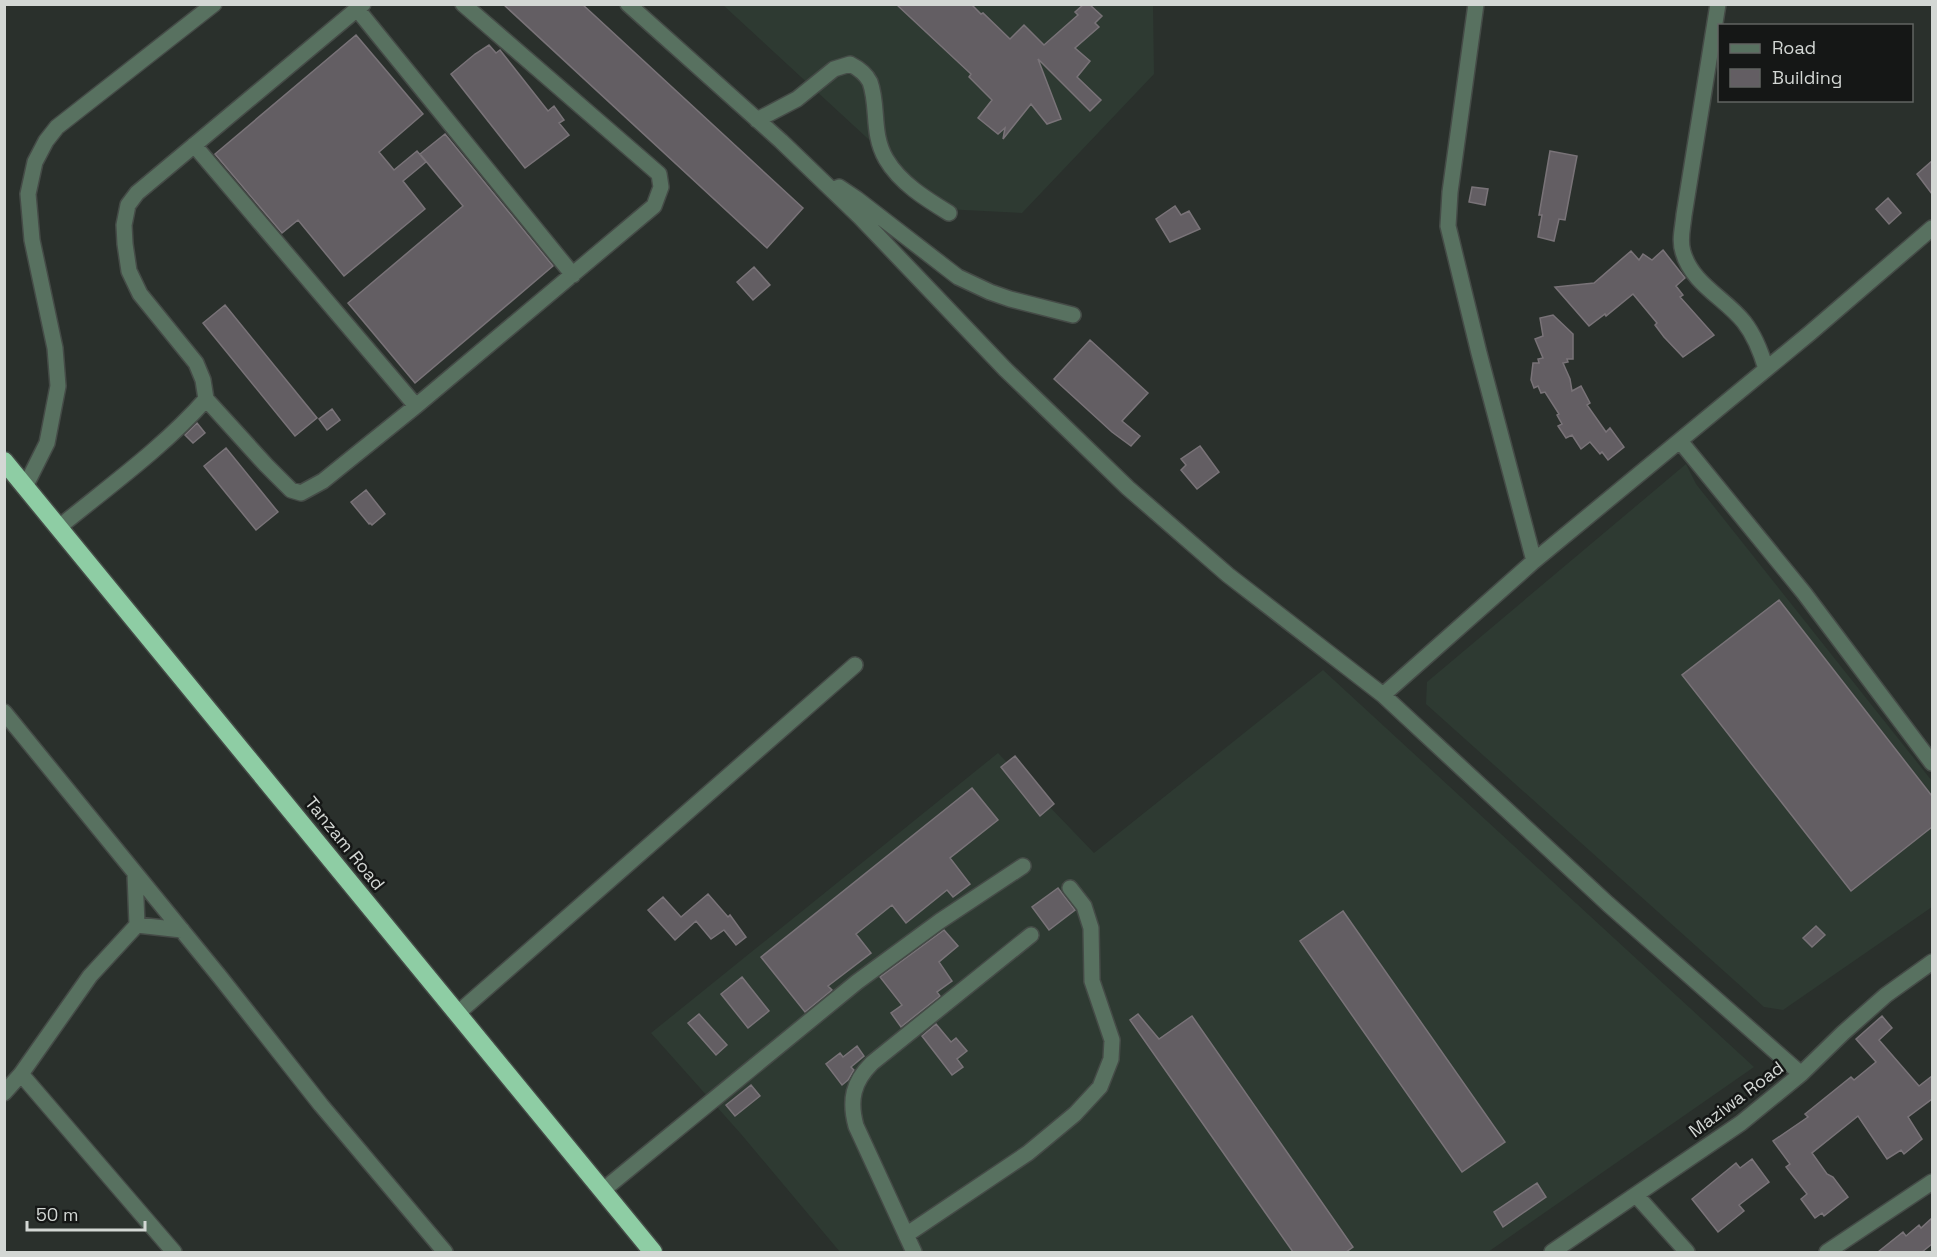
<svg xmlns="http://www.w3.org/2000/svg" width="1937" height="1257" font-family="'Space Grotesk',sans-serif">
	<rect width="100%" height="100%" fill="#2a302c"/>
	<path fill="#2e3a32" d="M723,5H1153L1154,74L1022,213L944,209Z
		M1686,464L1696,484L1932,781V907L1783,1010L1764,1007L1426,704L1427,682Z
		M1323,670L1754,1067L1488,1252H840L741,1134L651,1033L998,753L1094,853Z"/>
	<path fill="#635e63" stroke="#797378" stroke-width="1.5" d="M503,4H582L803,208L767,248Z
		M896,4H971L981,14L983,13L1010,39L1024,25L1044,45L1078,15L1075,12L1084,4H1089L1102,16L1095,23L1099,27L1075,48L1090,61L1077,77L1101,100L1090,111L1038,59L1061,119L1047,124L1031,104L1003,139L1005,128L998,134L978,118L992,100L969,77L971,74Z
		M356,35L423,114L379,152L394,170L417,151L426,162L403,181L425,209L344,276L298,220L282,233L215,154Z
		M489,45L496,53L500,50L548,111L554,106L564,120L559,123L569,135L525,168L451,74L475,54Z
		M445,134L553,266L415,383L348,303L463,206L420,154Z
		M1550,151L1577,156L1565,220L1559,219L1554,241L1538,237L1542,215H1539Z
		M1932,161V194L1917,174Z
		M1472,187L1488,189L1485,205L1469,202Z
		M1888,198L1901,213L1889,224L1876,209Z
		M1175,206L1181,215L1189,211L1200,229L1170,242L1156,219Z
		M1663,250L1685,278L1676,286L1683,295L1680,297L1714,335L1683,357L1664,337L1655,325L1657,323L1633,294L1606,316L1605,314L1589,326L1555,287L1594,283L1631,251L1639,260L1643,254L1652,260Z
		M754,267L770,285L753,300L737,282Z
		M225,305L317,418L295,436L203,323Z
		M1553,315L1573,334V359H1567L1568,362L1563,363L1570,379L1572,391L1581,386L1590,403L1587,405L1606,432L1610,428L1624,447L1608,460L1602,452L1600,454L1590,442L1581,449L1572,435L1566,438L1558,426L1562,424L1557,415L1559,414L1545,392L1541,393L1538,386L1534,388L1531,380L1533,363H1539L1538,359L1543,358L1535,339L1543,336L1540,318Z
		M1090,340L1148,393L1122,421L1140,436L1131,446L1112,432L1054,379Z
		M332,409L340,420L327,430L319,419Z
		M197,423L205,433L193,443L185,435Z
		M1200,446L1219,472L1197,489L1181,470L1186,465L1181,459Z
		M226,448L278,512L256,530L204,466Z
		M366,490L385,514L372,525L370,523L369,524L351,502Z
		M1779,600L1932,796V827L1851,891L1682,675Z
		M1015,756L1054,804L1040,816L1001,767Z
		M972,788L998,820L950,858L970,884L953,897L947,890L906,923L892,905L856,934L871,953L828,986L832,990L805,1012L761,957Z
		M1058,888L1075,910L1049,930L1032,907Z
		M708,894L728,917L730,915L746,937L736,945L724,930L711,939L696,921L675,940L648,910L663,897L681,917Z
		M1343,911L1505,1142L1462,1172L1300,941Z
		M1816,926L1825,935L1812,947L1803,938Z
		M944,930L958,946L939,962L952,981L937,992L940,996L901,1027L891,1013L902,1005L880,977Z
		M742,977L769,1011L748,1028L721,994Z
		M699,1014L727,1045L716,1055L688,1023Z
		M1138,1014L1159,1039L1192,1016L1353,1247L1346,1252H1293L1130,1020Z
		M1882,1016L1892,1028L1879,1040L1919,1086L1932,1076V1099L1908,1117L1922,1139L1904,1154L1901,1150L1887,1159L1858,1116L1812,1153L1827,1174L1833,1177L1848,1197L1824,1216L1822,1213L1815,1218L1801,1199L1807,1194L1786,1167L1790,1164L1773,1141L1808,1117L1805,1114L1851,1077L1854,1080L1876,1062L1856,1039Z
		M936,1024L951,1042L956,1038L967,1051L957,1059L963,1067L952,1075L922,1036Z
		M857,1046L864,1056L851,1067L854,1070L848,1080L842,1085L826,1064L840,1053L843,1057Z
		M751,1085L760,1096L735,1116L726,1105Z
		M1752,1159L1769,1182L1739,1205L1744,1211L1718,1232L1692,1199L1736,1163L1740,1168Z
		M1537,1183L1546,1197L1503,1227L1494,1212Z
		M1932,1218V1244L1922,1252H1878L1903,1232L1906,1236L1919,1225L1921,1228Z"/>
	<g fill="none" stroke-linecap="round" stroke-linejoin="round">
		<defs>
			<path id="minor" d="M363,4L137,193L128,205L124,225L125,244L129,271L140,294L196,363L203,380L206,399L266,465L291,490L301,493L323,481L416,406L654,206L661,187L659,174L463,4
				M628,4L781,141L860,217L1005,369L1128,488L1228,575L1383,695L1608,904L1801,1074
				M1476,4L1450,192L1448,226L1479,353L1534,561
				M1718,4L1684,215C1683,227 1679,240 1683,252C1692,284 1725,298 1744,322C1755,336 1761,352 1766,369
				M357,9L573,275
				M757,120L797,99L834,69L850,64C858,68 866,74 870,82C879,107 871,133 886,159C900,183 926,199 949,213
				M194,145L416,406
				M839,187L857,199L958,277L990,292L1010,299L1073,315
				M1680,441L1804,593L1932,763
				M25,487L47,443L58,386L55,348L32,240L28,194L35,162L46,141L57,127L214,4
				M58,528C108,487 164,447 206,399
				M1383,695L1534,561L1810,333L1932,228
				M4,712L220,977L321,1105L445,1252
				M135,874L137,925
				M458,1013L855,665
				M21,1074L174,1252
				M4,1093L21,1074L90,976L137,925L182,930
				M602,1191L857,982L940,921L1023,866
				M1636,1195L1687,1252
				M906,1235L1028,1153L1075,1114L1100,1087L1111,1059L1112,1040L1092,981L1091,928L1084,906L1070,888
				M914,1252L856,1126C849,1100 853,1082 872,1063L1031,935
				M1552,1252L1741,1123L1801,1074L1843,1033L1886,995L1932,962
				M1827,1252L1932,1182"/>
			<path id="highway" d="M4,461L653,1252"/>
		</defs>
		<use href="#minor" stroke="#454b47" stroke-width="18"/>
		<use href="#highway" stroke="#454b47" stroke-width="21"/>
		<use href="#minor" stroke="#587160" stroke-width="15"/>
		<use href="#highway" stroke="#8ecda4" stroke-width="18"/>
	</g>
	<g text-anchor="middle" dominant-baseline="central" stroke-width="5" stroke-linejoin="round" paint-order="stroke">
		<g font-size="18" fill="#d3d7d4" stroke="#151716">
			<text transform="translate(345 843) rotate(51)">Tanzam Road</text>
			<text transform="translate(1736 1099) rotate(-37)">Maziwa Road</text>
		</g>
	</g>
	<rect width="1937" height="1257" fill="none" stroke="#d3d7d4" stroke-width="12"/>
	<rect x="1718" y="24" width="195" height="78" fill="#151716" stroke="#616462" stroke-width="1.5"/>
	<rect x="1730" y="44" width="30" height="9" fill="#587160" stroke="#616462" stroke-width="1.5"/>
	<text x="1772" y="54" font-size="18" fill="#d3d7d4">Road</text>
	<rect x="1730" y="69" width="30" height="18" fill="#635e63" stroke="#616462" stroke-width="1.5"/>
	<text x="1772" y="84" font-size="18" fill="#d3d7d4">Building</text>
	<path d="M27 1221v9h118v-9" fill="none" stroke="#d3d7d4" stroke-width="3"/>
	<text x="36" y="1221" font-size="18" fill="#d3d7d4" stroke="#151716" stroke-width="4.5" paint-order="stroke">50 m</text>
</svg>
